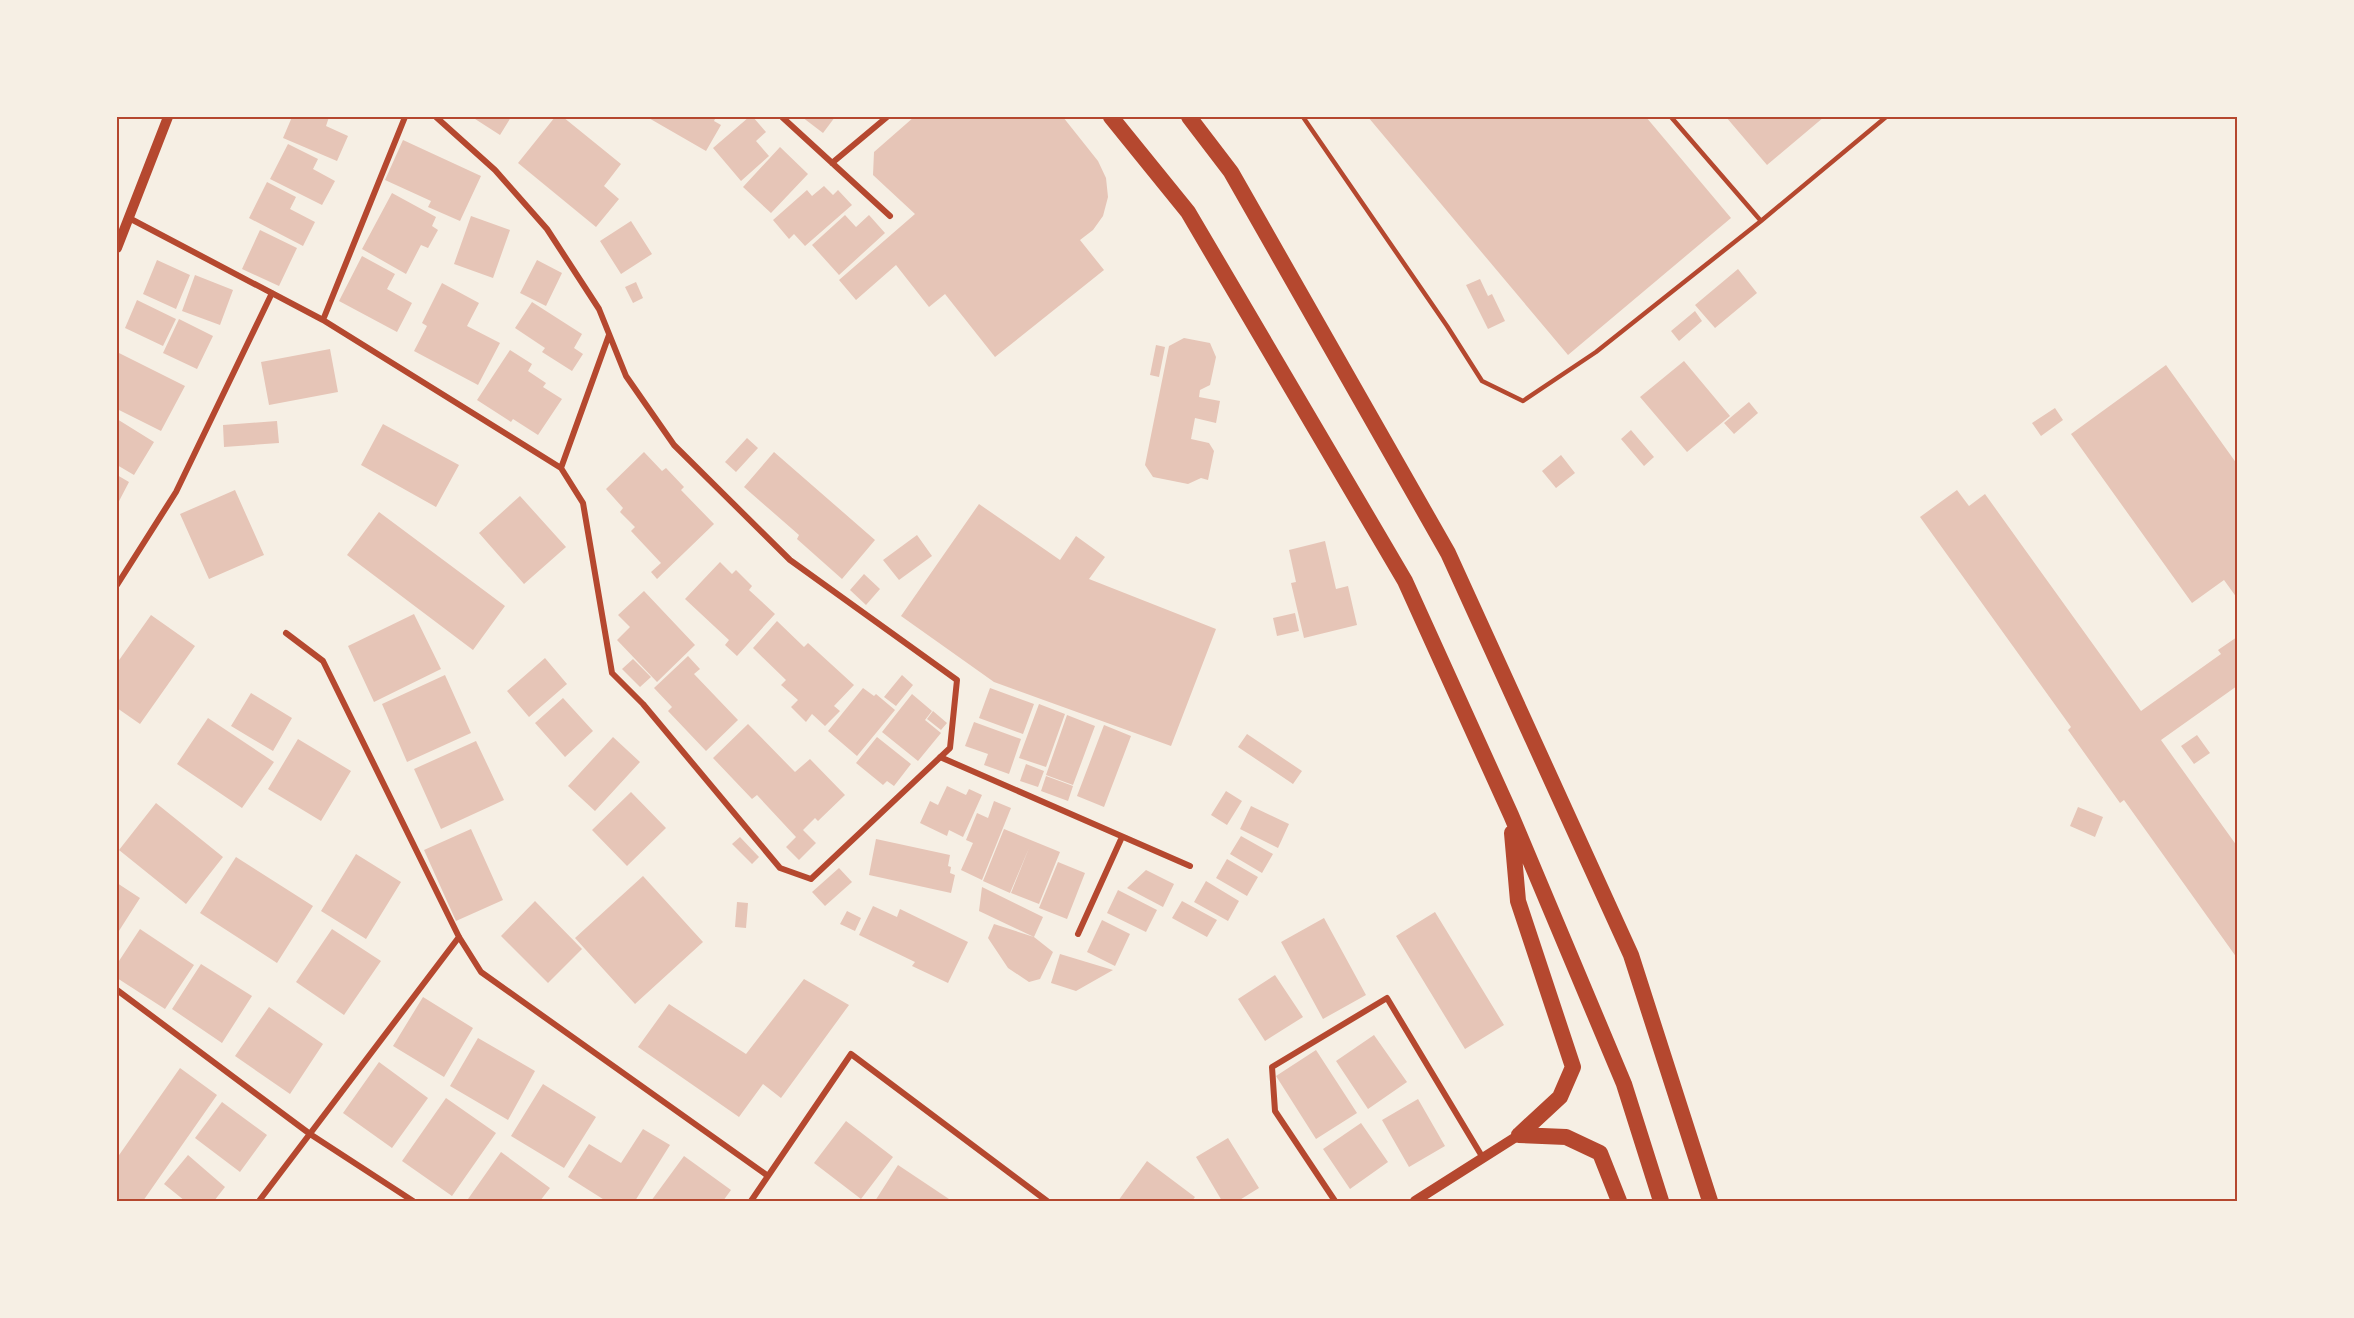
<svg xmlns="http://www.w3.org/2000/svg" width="2354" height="1318" font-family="'Work Sans',sans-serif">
	<rect width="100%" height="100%" fill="#f6efe4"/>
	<path fill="#e6c5b7" d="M292,117H329L326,126L348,136L337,161L283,138Z
		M472,117H511L500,135Z
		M555,117H563L621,164L604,186L619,199L596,227L518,163Z
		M647,117H716L714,121L721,125L706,151Z
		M749,117H753L766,132L756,141L769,156L741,181L713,148Z
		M802,117H835L823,133Z
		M914,117H1063L1098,161L1106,178L1108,197L1103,216L1093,230L1080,240L1104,270L995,357L945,294L929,307L896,265L856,300L839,280L915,214L873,175L874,152Z
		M1368,117H1646L1731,218L1568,355Z
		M1726,117H1824L1767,165Z
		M403,140L481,176L460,221L428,207L431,201L385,180Z
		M288,144L318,159L313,169L335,181L322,205L270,179Z
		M780,147L808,174L771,213L743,187Z
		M267,182L296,197L290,209L315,222L303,246L249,218Z
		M824,186L833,195L838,190L852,205L805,246L794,234L789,239L773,220L807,190L812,196Z
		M392,193L436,217L432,226L438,230L428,248L421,245L406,274L362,249Z
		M845,215L856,227L869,215L885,233L839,275L812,245Z
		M471,216L510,230L493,278L454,264Z
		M631,221L652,254L621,274L600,241Z
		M260,230L297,248L279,286L242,269Z
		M362,256L395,274L387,289L412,303L397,332L339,301Z
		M157,260L190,275L176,309L143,294Z
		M537,260L562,273L546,306L520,293Z
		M1738,269L1757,293L1715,328L1695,305Z
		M195,275L233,290L220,325L182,311Z
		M1480,279L1488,296L1492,294L1505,321L1488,329L1466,285Z
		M636,282L643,298L633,303L625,287Z
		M442,283L479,303L467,326L500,343L478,385L414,351L427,326L422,323Z
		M137,300L176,319L163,346L125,328Z
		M532,302L582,334L574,348L583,354L572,371L542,352L545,348L515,328Z
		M1695,311L1702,321L1679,341L1671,331Z
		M179,319L213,336L197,369L163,353Z
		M1184,338L1210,343L1216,357L1210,385L1200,390L1199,397L1220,401L1216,423L1195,418L1191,439L1209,443L1214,451L1208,480L1201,478L1188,484L1153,477L1145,465L1169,346Z
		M1156,345L1165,347L1159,377L1150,375Z
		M330,349L338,392L269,405L261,362Z
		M510,350L532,364L528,371L546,383L543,387L562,399L538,435L513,419L511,422L477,400Z
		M117,352L185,386L161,431L117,409Z
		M1684,361L1730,416L1687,452L1640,397Z
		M2166,365L2237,464V598L2224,580L2192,603L2071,434Z
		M1749,402L1758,413L1734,434L1724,423Z
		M2055,408L2063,420L2041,436L2032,423Z
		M117,419L154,442L134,475L117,465Z
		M277,421L279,443L224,447L223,425Z
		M383,424L459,465L436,507L361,465Z
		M1631,430L1654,457L1644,466L1621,439Z
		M747,438L758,448L736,472L725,462Z
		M644,452L662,471L666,468L684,487L681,490L714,524L657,579L651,572L661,563L631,531L635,527L620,512L623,508L606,489Z
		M774,452L875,540L842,579L797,539L799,535L744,487Z
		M1561,455L1575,473L1556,488L1542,471Z
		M117,475L129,482L117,505Z
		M235,490L264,555L209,579L180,514Z
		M1957,490L1969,506L1985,494L2141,711L2221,654L2218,650L2237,637V686L2161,740L2237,846V958L2124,800L2120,803L2068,730L2071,727L1920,517Z
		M520,496L566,547L524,584L479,533Z
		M979,504L1060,560L1076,536L1105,557L1089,579L1216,629L1171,746L994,682L901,616Z
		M379,512L505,606L473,650L347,555Z
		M917,535L932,556L899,580L883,560Z
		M1325,541L1336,589L1348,586L1357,625L1304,638L1291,583L1296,582L1289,550Z
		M720,562L732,574L736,570L752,586L749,590L775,614L737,656L725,645L729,640L685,599Z
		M864,574L880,589L866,605L850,590Z
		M644,591L695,645L657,682L617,640L630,627L618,615Z
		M1295,613L1299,631L1277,636L1273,618Z
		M414,614L441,669L374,702L348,646Z
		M151,615L195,646L140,724L117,708V663Z
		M777,621L804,647L808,643L854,685L834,706L840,711L825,726L812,714L806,722L791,707L798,700L781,685L786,680L753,648Z
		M688,656L700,669L694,674L738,720L706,751L668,711L672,707L654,688Z
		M545,658L567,684L529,717L507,691Z
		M633,659L651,677L640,687L622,669Z
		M445,675L471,733L407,762L382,704Z
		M902,675L913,685L896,706L884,697Z
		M863,688L874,696L876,694L895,710L857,756L828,731Z
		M990,688L1034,704L1023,734L979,718Z
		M251,693L292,718L273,751L231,726Z
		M912,694L932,711L925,720L941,733L918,761L882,732Z
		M563,698L593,731L565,757L535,723Z
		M1039,704L1065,714L1046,767L1019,758Z
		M933,711L947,723L941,730L927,719Z
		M1067,715L1095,726L1073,785L1046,775Z
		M208,718L274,762L242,808L177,764Z
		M974,722L1021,739L1009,774L984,765L988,754L965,746Z
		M748,724L795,772L810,759L845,795L818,821L815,818L803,830L816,843L799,860L786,847L796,837L757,795L752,799L713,758Z
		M1104,725L1131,736L1104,807L1077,796Z
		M1247,734L1302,771L1293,784L1238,747Z
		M2197,735L2210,753L2194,764L2181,746Z
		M613,737L640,762L595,811L568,786Z
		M877,737L911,764L894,786L887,781L883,785L856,763Z
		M298,739L351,771L321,821L268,789Z
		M476,741L504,800L441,829L414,769Z
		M1026,764L1044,771L1038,787L1020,781Z
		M1046,776L1073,786L1068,801L1041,791Z
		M947,786L966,795L969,789L982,795L963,837L949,830L947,836L920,823L930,801L938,805Z
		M1226,791L1242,801L1227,825L1211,815Z
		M631,792L666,828L627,866L592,830Z
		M994,801L1011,808L982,880L961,870L973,843L966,840L977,813L988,818Z
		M156,803L223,857L186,904L119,850Z
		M1251,806L1289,824L1278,848L1240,829Z
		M2078,807L2103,817L2095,837L2070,826Z
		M471,829L503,900L456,921L424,850Z
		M1004,829L1060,852L1039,904L1011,893L1029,848L1010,893L983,881Z
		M1241,836L1273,854L1262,873L1230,854Z
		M740,837L759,857L752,864L732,844Z
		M876,839L950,855L948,866L951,867L950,873L955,875L951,893L869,875Z
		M356,854L401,882L366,939L321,911Z
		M236,857L313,906L277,963L200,913Z
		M1227,859L1258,877L1247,896L1216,878Z
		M1058,862L1085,873L1067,919L1039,908Z
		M839,868L852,882L825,906L812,892Z
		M1146,870L1174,884L1163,907L1127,888Z
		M643,876L703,942L635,1004L575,938Z
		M1206,881L1239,901L1228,921L1194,902Z
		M117,883L140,898L117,934Z
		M982,887L1043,917L1034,937L979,911Z
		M1118,890L1157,910L1146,932L1107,913Z
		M535,901L582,949L548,983L501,936Z
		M1182,901L1217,920L1207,937L1172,918Z
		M737,902L748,903L746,928L735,927Z
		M873,906L897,917L900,909L968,942L948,983L912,966L915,962L859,935Z
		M847,911L861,918L855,931L840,924Z
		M1435,912L1504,1025L1465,1049L1396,936Z
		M1324,918L1366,995L1323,1019L1281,942Z
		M1102,920L1130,934L1115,966L1087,952Z
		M994,924L1034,937L1053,952L1040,979L1029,982L1008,968L988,938Z
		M140,929L194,965L165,1009L117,978V964Z
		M332,929L381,961L344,1015L296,982Z
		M1060,954L1113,970L1076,991L1051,983Z
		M201,964L252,996L222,1043L172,1009Z
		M1275,975L1303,1017L1265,1041L1238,999Z
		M804,979L849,1005L781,1098L763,1084L739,1117L638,1047L669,1004L746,1054Z
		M423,997L473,1028L444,1077L393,1046Z
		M269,1007L323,1044L290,1094L235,1056Z
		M1374,1035L1407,1082L1368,1109L1336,1061Z
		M478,1038L535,1071L508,1120L450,1086Z
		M1316,1050L1357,1113L1316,1139L1276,1076Z
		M379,1062L428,1098L392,1148L343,1113Z
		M180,1068L217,1095L143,1201H117V1158Z
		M543,1084L596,1117L564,1168L511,1136Z
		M446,1098L496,1133L452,1196L402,1161Z
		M1418,1099L1445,1146L1409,1167L1382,1120Z
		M222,1102L267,1135L240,1172L195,1138Z
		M846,1121L893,1157L861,1199L814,1163Z
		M1361,1123L1388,1162L1350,1189L1323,1149Z
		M643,1129L670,1145L635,1201H606L568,1177L589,1144L621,1163Z
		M1228,1138L1259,1188L1238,1201H1222L1196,1157Z
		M501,1152L550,1188L540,1201H471L468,1199Z
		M188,1155L225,1187L214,1201H185L164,1184Z
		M684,1156L731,1190L723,1201H651Z
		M1147,1161L1195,1197L1192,1201H1118Z
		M898,1165L952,1201H875Z"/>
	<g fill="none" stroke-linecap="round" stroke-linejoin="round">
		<path stroke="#b5482f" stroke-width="4.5" d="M1303,117L1447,326L1482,381L1523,401L1596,352L1761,221L1886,117
			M1671,117L1761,221"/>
		<path stroke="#b5482f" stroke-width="6" d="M782,117L890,216
			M832,163L887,117
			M129,218L323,320L561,468L583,503L612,673L643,704L780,868L811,879L950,748L957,680L790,560L674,445L626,376L599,309L547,229L495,170L436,117
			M323,320L405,117
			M561,468L609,335
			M117,585L176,492L272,293
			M286,633L323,661L459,937L481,972L768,1176
			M940,757L1190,866
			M1078,934L1122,837
			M117,990L310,1134L413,1201
			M259,1201L459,937
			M751,1201L851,1054L1047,1201
			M1335,1201L1275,1111L1272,1067L1387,998L1483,1158"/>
		<path stroke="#b5482f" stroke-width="10" d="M117,248L168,117
			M1415,1201L1519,1135"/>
		<path stroke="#b5482f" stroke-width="16" d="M1111,117L1188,212L1405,581L1511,815L1624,1084L1661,1201
			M1189,117L1231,172L1448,553L1631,955L1710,1201
			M1512,833L1518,901L1573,1067L1560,1097L1519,1135
			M1519,1135L1566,1137L1600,1153L1619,1201"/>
	</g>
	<rect width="2354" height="1318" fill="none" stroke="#f6efe4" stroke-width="237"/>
	<rect x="118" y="118" width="2118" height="1082" fill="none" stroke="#b5482f" stroke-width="2"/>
</svg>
